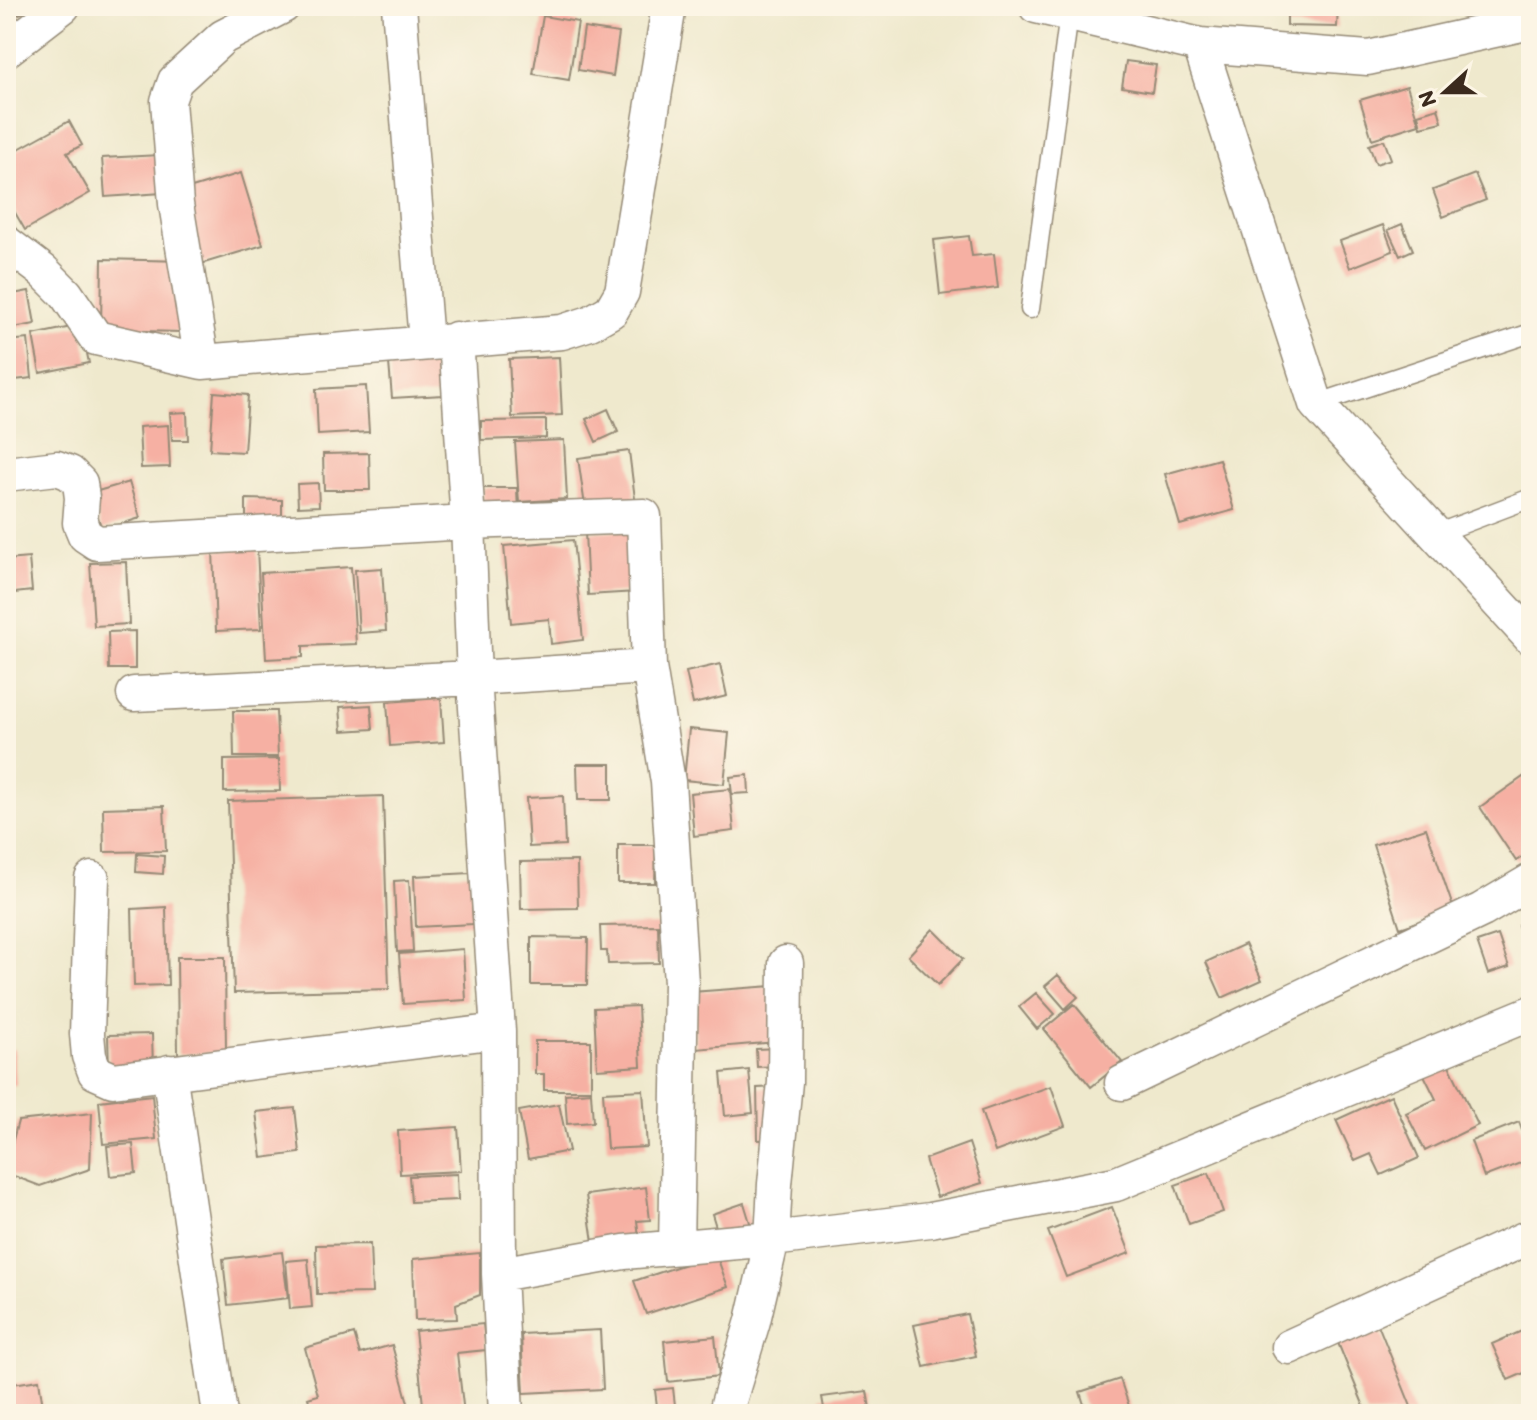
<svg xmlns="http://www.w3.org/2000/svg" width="1537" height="1420" font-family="Itim,sans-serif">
	<rect width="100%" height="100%" fill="#fcf5e5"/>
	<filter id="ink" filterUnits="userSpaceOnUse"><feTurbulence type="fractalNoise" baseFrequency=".0125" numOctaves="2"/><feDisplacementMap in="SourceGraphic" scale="16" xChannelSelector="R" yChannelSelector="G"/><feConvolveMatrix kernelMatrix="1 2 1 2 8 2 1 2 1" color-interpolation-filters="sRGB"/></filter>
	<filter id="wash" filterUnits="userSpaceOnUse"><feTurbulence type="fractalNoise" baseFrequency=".006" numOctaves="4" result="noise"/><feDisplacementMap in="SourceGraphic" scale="32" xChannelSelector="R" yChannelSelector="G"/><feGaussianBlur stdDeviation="1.8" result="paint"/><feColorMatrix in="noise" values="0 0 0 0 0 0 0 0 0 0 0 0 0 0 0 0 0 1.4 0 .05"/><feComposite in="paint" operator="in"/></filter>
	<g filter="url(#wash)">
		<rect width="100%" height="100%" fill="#efe9cd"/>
		<g id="blocks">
			<path fill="#f6b0a3" d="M6,6H26L28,10L6,20Z
				M1184,6H1226V13L1184,12Z
				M1287,6H1338L1337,27L1287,26Z
				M543,16L578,22L569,80L533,74Z
				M584,28L619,33L613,76L578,70Z
				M1126,61L1156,65L1152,92L1122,87Z
				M1407,86L1419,124L1372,139L1360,100Z
				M1438,108L1442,122L1421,127L1418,114Z
				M69,121L82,145L67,153L90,193L25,230L6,197V156Z
				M1384,140L1391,159L1376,164L1369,145Z
				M160,155L162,193L105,197L102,158Z
				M241,173L263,245L201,264L179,192Z
				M1475,174L1486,200L1443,217L1433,190Z
				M1402,224L1413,250L1400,256L1388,230Z
				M1383,225L1393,251L1350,268L1340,241Z
				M969,236L972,256L994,254L998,288L940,295L934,240Z
				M102,259L184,261L182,332L101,330Z
				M29,291L35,324L13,328L8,295Z
				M81,325L89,363L40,373L33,335Z
				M28,339L32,378L6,381V341Z
				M559,357L562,415L512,417L509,359Z
				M440,359L443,395L392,398L389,363Z
				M366,386L369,432L318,435L316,389Z
				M214,392L248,395L244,452L210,450Z
				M608,409L618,432L596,442L586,419Z
				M187,412L188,440H172L170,413Z
				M546,420V438L481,440V421Z
				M168,425L170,467L141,468L139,427Z
				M564,440L567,499L519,502L515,442Z
				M629,451L636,507L586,513L578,458Z
				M369,453L370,490H324L323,454Z
				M1219,459L1234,510L1180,525L1165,474Z
				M129,482L140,518L102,530L91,493Z
				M318,483L319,506L298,507L297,484Z
				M483,488H517L518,515L484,517Z
				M246,499L282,500V523L246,522Z
				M633,530L636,592L588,595L585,532Z
				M573,540L583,640L551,644L549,619L511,623L504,546Z
				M257,548L261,629L216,631L213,550Z
				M29,558L32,591L6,594V560Z
				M126,562L129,624L94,626L90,563Z
				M351,567L356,644L303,646V657L266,659L261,573Z
				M382,568L386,631L359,633L355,570Z
				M135,631V669H109L108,632Z
				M720,664L727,696L693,704L686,672Z
				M441,698L444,742L390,746L387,702Z
				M371,705L373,729L342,731L340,707Z
				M233,711H276L278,757H234Z
				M689,729L729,733L724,784L684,780Z
				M279,759L280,791L224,792V760Z
				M577,764H611V800H578Z
				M748,775L749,793L732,794L730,777Z
				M1526,775L1531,782V851L1516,861L1480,807Z
				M730,789L734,831L694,836L690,793Z
				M383,796L389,989L234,993L228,801Z
				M563,796L565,845L529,847L526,798Z
				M164,806L166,851L104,852L103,808Z
				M1426,828L1454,910L1400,928L1373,845Z
				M618,845H656L655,883H618Z
				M137,854L164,856L163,874L136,872Z
				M577,861L578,908L521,909L520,862Z
				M471,873L473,924L416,927L414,876Z
				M409,880L413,951L397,952L394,881Z
				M166,907L168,985L134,986L132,909Z
				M1531,921V962L1530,963L1518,925Z
				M658,925L659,963L608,964L607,951H601L600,926Z
				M933,929L963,959L938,985L908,956Z
				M1498,935L1509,967L1488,974L1477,942Z
				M531,937L588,938L587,985H531Z
				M1245,944L1262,980L1222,998L1206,962Z
				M463,949L466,1000L403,1004L399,954Z
				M177,957H225L226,1053L178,1054Z
				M1058,975L1078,997L1065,1009L1045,986Z
				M772,986L777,1042L696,1049L692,992Z
				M1036,993L1055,1014L1037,1029L1019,1007Z
				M1074,1004L1122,1062L1091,1087L1044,1029Z
				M638,1006L641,1066L597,1069L594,1008Z
				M152,1034L153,1068L109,1069L108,1035Z
				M535,1041H591V1090H544V1074H535Z
				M779,1048L780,1066L757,1067L756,1049Z
				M14,1049L16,1085H6V1050Z
				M1446,1059L1478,1125L1425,1151L1406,1113L1436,1099L1422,1071Z
				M749,1070L753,1113L725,1116L721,1073Z
				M1051,1086L1065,1126L995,1152L981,1111Z
				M776,1087L777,1139L758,1140L757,1088Z
				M643,1090L647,1147L607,1149L603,1092Z
				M591,1092L593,1122L567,1124L565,1094Z
				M152,1095L156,1139L103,1144L99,1101Z
				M1391,1095L1419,1158L1381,1175L1371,1154L1355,1161L1336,1120Z
				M559,1104L569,1151L528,1159L519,1111Z
				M295,1108L300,1153L262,1158L256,1112Z
				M92,1113L90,1169L40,1186L6,1173V1166L18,1121Z
				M1519,1122L1531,1154V1159L1484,1177L1471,1141Z
				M458,1127L461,1171L400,1174L398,1131Z
				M969,1143L982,1183L937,1197L925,1159Z
				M133,1144L136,1173L110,1176L107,1146Z
				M1209,1173L1223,1212L1189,1224L1175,1185Z
				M457,1174L458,1200L411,1202L409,1176Z
				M646,1187L650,1220L637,1221L639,1236L593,1242L586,1195Z
				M744,1203L752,1229L720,1240L712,1214Z
				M1112,1207L1130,1253L1066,1277L1048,1231Z
				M370,1244L372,1293L317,1294L316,1245Z
				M282,1252L288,1298L228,1305L223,1259Z
				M480,1253V1295L456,1304L457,1319L415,1320L413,1259Z
				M716,1254L728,1287L646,1314L634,1281Z
				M308,1259L312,1307L290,1309L286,1261Z
				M967,1314L976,1356L924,1367L914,1325Z
				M1377,1322L1414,1414H1367L1336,1338Z
				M483,1324L486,1350L457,1353L464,1414H424L415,1331Z
				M1531,1327V1370L1508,1380L1492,1344Z
				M600,1330L603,1389L524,1393L521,1334Z
				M354,1334L360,1354L392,1345L410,1410L397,1414H313L308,1398L318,1395L305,1348Z
				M715,1336L719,1376L668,1382L664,1341Z
				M1120,1379L1130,1409L1114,1414H1087L1080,1392Z
				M39,1380L44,1414H6V1385Z
				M673,1388L676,1414H658L655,1390Z
				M867,1391L871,1414H825L822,1397Z"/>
		</g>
	</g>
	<g filter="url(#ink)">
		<use href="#blocks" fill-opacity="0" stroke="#958a76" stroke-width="2"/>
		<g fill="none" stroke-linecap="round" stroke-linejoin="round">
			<defs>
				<path id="lane" d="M1030,309L1069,14
					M1316,404L1531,333
					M1436,534L1531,498"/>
				<path id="street" d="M399,6L426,342
					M1036,6L1200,45L1316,404L1531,638
					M1200,45L1368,58L1531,22
					M6,50L63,6
					M6,243L43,271L66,294L96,338L202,362L562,332L590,323L611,311L622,292L669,6
					M456,339L468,522L474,678L498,1031L499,1274L506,1414
					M202,362L176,204L168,101L175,81L223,37L283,6
					M6,474L57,468L70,473L80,483L82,498L80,523L85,535L97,543L468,522L644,516L649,667
					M134,694L474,678L649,667L668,782L681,983L676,1247
					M92,879L87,1034L89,1056L95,1072L113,1080L498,1031
					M169,1072L220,1414
					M1122,1083L1482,910L1531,881
					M499,1274L624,1252L772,1239L930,1220L1116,1184L1531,1013
					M1289,1347L1531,1236
					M729,1414L728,1404L753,1321L772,1239L775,1184L785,1082L786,963"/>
			</defs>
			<use href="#lane" stroke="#958a76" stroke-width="21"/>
			<use href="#street" stroke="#958a76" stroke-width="37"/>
			<use href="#lane" stroke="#fff" stroke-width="18"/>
			<use href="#street" stroke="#fff" stroke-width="34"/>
		</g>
	</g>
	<rect width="1537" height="1420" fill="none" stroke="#fcf5e5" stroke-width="32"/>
	<g transform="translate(1445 92) rotate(249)" stroke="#fcf5e5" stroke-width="6" paint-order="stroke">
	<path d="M0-6L14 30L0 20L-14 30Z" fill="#3b2a1e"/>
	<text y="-12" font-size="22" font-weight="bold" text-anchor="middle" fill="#3b2a1e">N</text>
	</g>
</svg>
